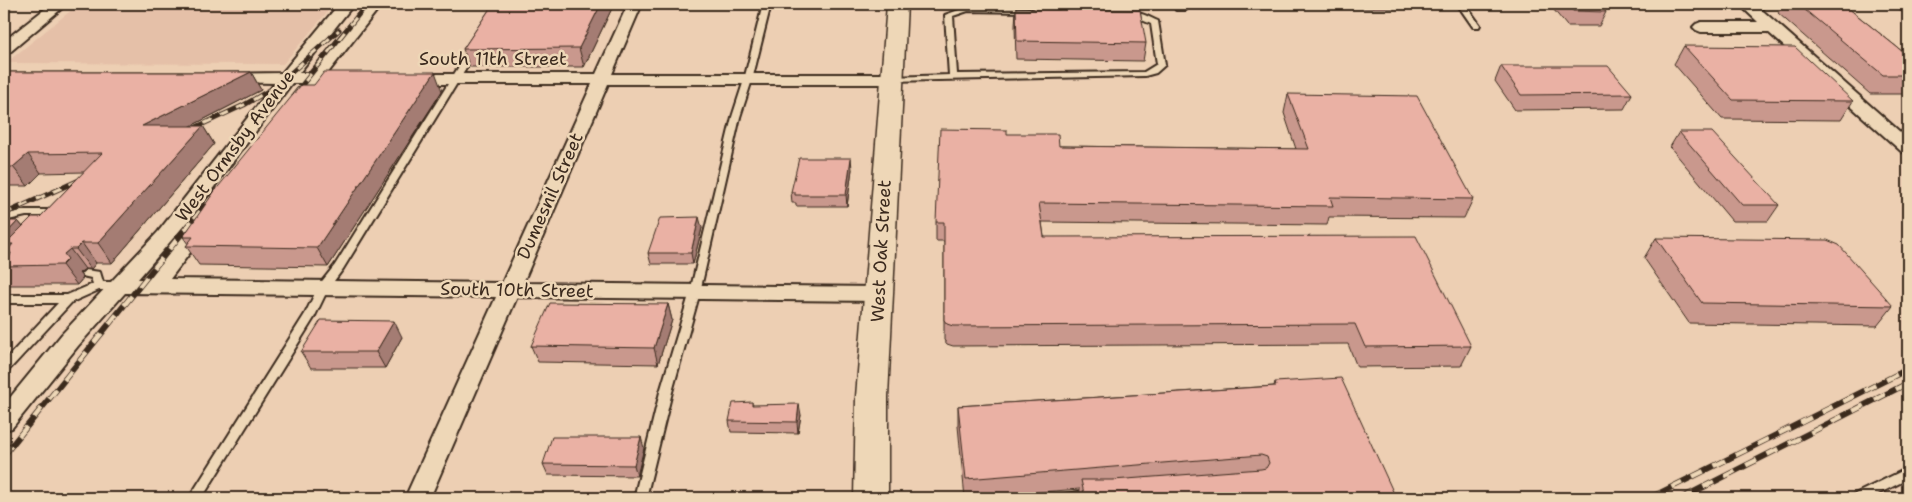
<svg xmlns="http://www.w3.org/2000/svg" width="1912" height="502" font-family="'Shantell Sans',sans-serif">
	<rect width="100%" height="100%" fill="#edcfb3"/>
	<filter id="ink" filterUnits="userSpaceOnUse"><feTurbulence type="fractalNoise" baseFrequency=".02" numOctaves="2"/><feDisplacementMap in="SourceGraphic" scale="10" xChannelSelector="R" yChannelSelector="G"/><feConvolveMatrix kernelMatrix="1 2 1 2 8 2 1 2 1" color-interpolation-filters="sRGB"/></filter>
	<g filter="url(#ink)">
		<path fill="#e5c0a8" d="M79,4H334L283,64L6,63Z"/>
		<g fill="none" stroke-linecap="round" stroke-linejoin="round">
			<defs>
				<path id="service" d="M763,4H771L752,80L740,117L700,292L672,392L646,498H634L660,392L690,292L732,117L744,80Z
					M1457,4H1465L1480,25L1479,27H1473Z
					M967,7L1029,8L1033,10L1029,12L968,11L953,16L957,74L1144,72L1157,64L1151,24L1135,17L1125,16L1124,14C1134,8 1148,17 1158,21L1165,65L1156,73L1145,76L889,81L888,79L892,77L949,75L945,15Z
					M471,47H477L478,49L343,269L328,289L314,318L202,498H189L305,314L319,285L335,265Z
					M26,210H56L61,213L56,216H26L4,221V215Z
					M86,270L100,272L103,282H119L124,286L119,290H99L72,302L8,371L4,372V361L58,303H4V295H67L93,284L91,278L82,276L81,274Z
					M1908,468V479L1870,498H1853L1855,494Z
					M1091,490L1095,491L1097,495L1096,498H1064L1066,494Z"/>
				<path id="minor" d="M51,4H67L10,52L4,54V41Z
					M339,4H354L299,73H310L367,4H382L327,74L350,76L352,79L350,82L320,84C315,90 311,92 303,90L301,86L303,83H292L193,215L138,279H148L197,217L204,215L211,217L214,221L170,279L502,283L592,84H411L405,82L403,79L405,76L411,74H596L628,4H642L612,74H892L898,76L900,79L898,82L892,84H608L523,283L878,287L885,289L888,294L885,299L878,301L517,297L430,498H405L496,297L125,293L78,346L12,428L4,430V405L62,334L158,232L275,83L228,82L222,80L220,77L222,74L282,73Z
					M1173,4H1187L1188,7L1186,10H1176Z
					M1739,4H1755L1908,139V153L1902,152L1768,32H1701L1696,30L1693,27L1696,24L1701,22H1758Z"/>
				<path id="secondary" d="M887,4H907L888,397V498H854L856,397Z"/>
			</defs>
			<use href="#service" stroke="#3b2a1e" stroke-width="4"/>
			<use href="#minor" stroke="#3b2a1e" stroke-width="4"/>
			<use href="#secondary" stroke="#3b2a1e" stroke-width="3"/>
			<use href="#service" fill="#eed7b7" fill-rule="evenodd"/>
			<use href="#minor" fill="#eed7b7" fill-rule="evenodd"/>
			<use href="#secondary" fill="#eed7b7" fill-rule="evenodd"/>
			<defs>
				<path id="rail-far1" d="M294,95L367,4
					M188,131L244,105L275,87L339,30
					M4,214L88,176
					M194,218L217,190"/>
				<path id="rail" d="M4,455L195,217
					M1650,498L1908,369
					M1682,498L1908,383"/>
			</defs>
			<use href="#rail-far1" stroke="#3b2a1e" stroke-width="5"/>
			<use href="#rail" stroke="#3b2a1e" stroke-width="6"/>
			<use href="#rail-far1" stroke="#eed7b7" stroke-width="3" stroke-dasharray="9" stroke-linecap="butt"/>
			<use href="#rail" stroke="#eed7b7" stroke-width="4.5" stroke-dasharray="12" stroke-linecap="butt"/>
		</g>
		<path fill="#c9988d" stroke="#3b2a1e" d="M493,4H614L584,67H470L463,49Z
			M1329,4H1443L1441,8H1331Z
			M1549,4H1621L1619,6H1601L1606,12L1599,26H1567Z
			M1784,4H1843L1908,56V94H1870L1778,13Z
			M1893,4H1908V16Z
			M1016,9L1146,43L1143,61L1016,59L1015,26Z
			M1684,46L1853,101L1841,120L1722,119L1674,64Z
			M1501,66L1632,94L1624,109L1515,110L1495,81Z
			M4,72H251L261,90L191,126H203L214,144L112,263H96L91,269H85L79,273L83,278L77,285H8L4,279V221H18L23,227L40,217L84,172L41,173L28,186H4Z
			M442,91L328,267L199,265L186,246L188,244L183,237Z
			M1288,94L1473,199L1464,218L1329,217L1327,225L1042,222L1044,237L1471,346L1461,366L1357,367L1348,344L953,346L947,344L944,340V241H936V222L1059,146L1296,149L1284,113Z
			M1679,132L1779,205L1768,221H1732L1670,147Z
			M852,169L847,206H796V203H792L791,192Z
			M702,228L693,264H651L648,253Z
			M1656,238L1893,306L1877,326L1689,323L1644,258Z
			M668,304L672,320L658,364L538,362L531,346Z
			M402,337L385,368H311L301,352Z
			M1275,382L1396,498H1079L1080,489L965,498L958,426V406L1274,386Z
			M752,402V405L801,415L798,433L731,432L729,421Z
			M644,448L637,476L548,475L543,464Z"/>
		<path fill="#a47c73" stroke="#3b2a1e" d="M4,4H16L4,13Z
			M601,4H614L584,67L579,48Z
			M251,72L261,90L154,145L142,126Z
			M435,72L442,91L328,267L317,248Z
			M203,126L214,144L112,263L98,243Z
			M28,154L41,173L28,186L13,167Z
			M851,158L852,169L847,206L846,195Z
			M699,217L702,228L693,264L691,253Z
			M18,221L31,237L13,244H5L13,255L4,263V236Z
			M82,243L96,263L91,269L76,249Z
			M70,249L85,269L79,273L83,278L77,285L62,265L64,254Z
			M668,304L672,320L658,364L654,348Z
			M394,321L402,337L385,368L376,352Z
			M799,404L801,415L798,433L797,422Z
			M641,437L644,448L637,476L634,465Z"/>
		<path fill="#eab1a4" stroke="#3b2a1e" d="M493,4H601L579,48L463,49Z
			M1567,4H1599L1606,12L1573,11Z
			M1798,4H1843L1908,56V75H1883Z
			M1016,9L1140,10L1146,43L1017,41Z
			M1684,46L1795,47L1853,101L1733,100Z
			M1501,66H1608L1632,94L1521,95Z
			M4,72H251L142,126H203L98,243H82L76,249H70L64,254L68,259L62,265L4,266V257L10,256L11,253L8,250L13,244H5L32,217H40L102,153L28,154L13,167H4Z
			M324,72H435L317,248L186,246L193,237H183L214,192L301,85H314Z
			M1288,94L1417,96L1473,199L1330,197L1333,206L1039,203L1044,237L1416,236L1471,346L1365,347L1355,324L953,326L947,324L944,320V222H936L940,129L1007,130V134H1058L1059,146L1309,149Z
			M1679,132H1712L1779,205H1742Z
			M799,158H851L846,195H795V192H791Z
			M699,217L691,253H648L660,218Z
			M4,221H18L4,236Z
			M1656,238L1827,240L1839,245L1893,306L1702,303Z
			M550,303L668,304L654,348L531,346Z
			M321,320L394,321L376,352H301Z
			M1341,378L1396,498H1085L1081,480H1113L1261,469L1266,468L1269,463L1267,457L1261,455L966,479L958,406L1276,386L1275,382Z
			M752,402V405L799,404L797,422L729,421L733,403Z
			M552,437H641L634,465L543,464Z"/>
	</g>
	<g text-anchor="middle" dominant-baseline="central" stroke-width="5" stroke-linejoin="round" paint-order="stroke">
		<g font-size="18" fill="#3b2a1e" stroke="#eed7b7">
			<text x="493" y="59">South 11th Street</text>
			<text transform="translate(235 146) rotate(-53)">West Ormsby Avenue</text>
			<text transform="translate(550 196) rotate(-66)">Dumesnil Street</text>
			<text transform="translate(881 251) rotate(-87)">West Oak Street</text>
			<text transform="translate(517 290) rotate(1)">South 10th Street</text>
		</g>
	</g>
	<rect width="1912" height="502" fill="none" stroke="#eed7b7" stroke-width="20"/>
	<rect x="10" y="10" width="1892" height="482" fill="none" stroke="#3b2a1e" stroke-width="2" filter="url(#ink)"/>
</svg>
